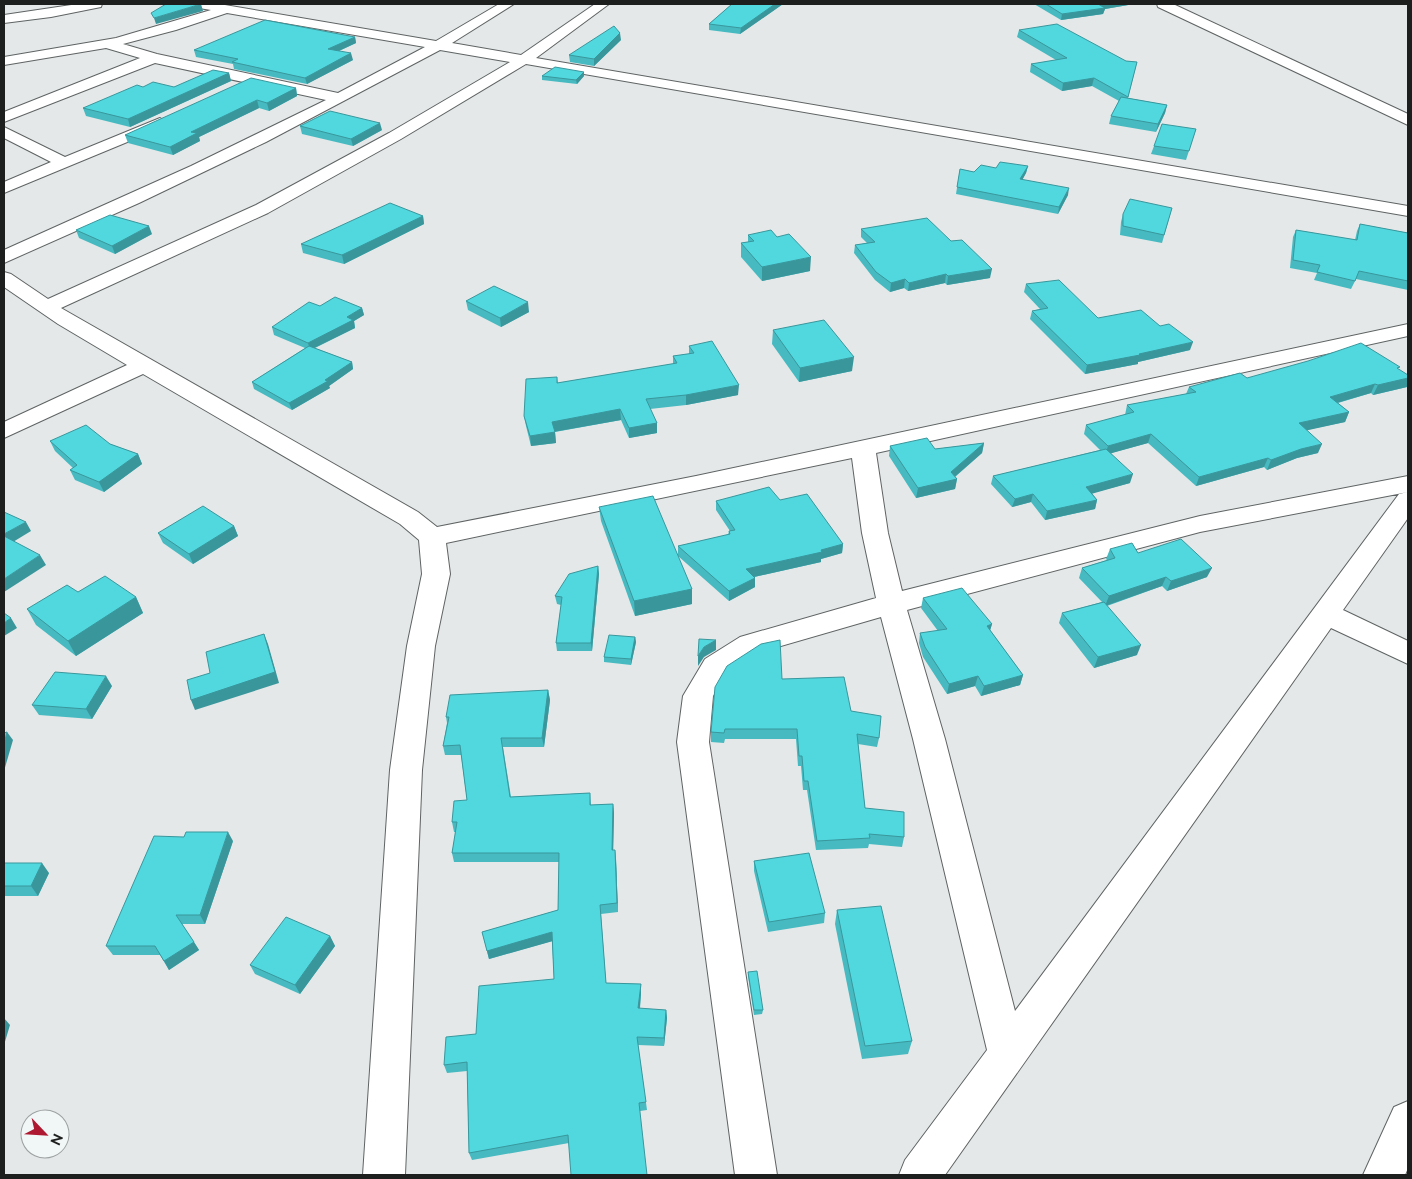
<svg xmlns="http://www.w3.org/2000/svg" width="1412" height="1179" font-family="Raleway,sans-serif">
	<rect width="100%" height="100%" fill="#e4e8e9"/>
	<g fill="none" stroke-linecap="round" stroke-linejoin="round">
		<defs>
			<path id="minor" d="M78,4H102L101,7L51,17L4,23V15Z
				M192,4H219L436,41L499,4H514L452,43L521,55L595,4H609L536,58L1408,206V216L526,64L401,139L268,213L61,308L418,512L437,527L696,476L1408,324V336L876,453L888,533L902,591L1200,516L1408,476V492L1200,532L907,610L945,739L1015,1011L1399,494L1408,492V518L1343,610L1408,641V664L1331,628L945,1175H899L905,1160L987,1050L913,739L881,617L760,652L725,675L713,696L709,742L777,1175H735L677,742L683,696L705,659L740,637L876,598L862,533L852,458L446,543L450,574L435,646L422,770L405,1175H363L390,770L407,646L422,574L419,540L400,524L143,374L4,438V422L127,365L58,324L4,287V272L11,274L48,299L256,205L389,133L510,62L440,50L266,142L139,203L4,263V250L191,166L326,100L155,63L4,122V112L140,58L106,48L4,65V57L116,38L211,10L193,7ZM227,13L425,47L338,93L157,54L123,44L176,30Z
				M1157,4H1173L1408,114V125L1158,7Z
				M160,118L168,123L166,126L4,193V182L51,162L4,138V127L65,157Z
				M1408,1101V1168L1405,1175H1363L1394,1107Z"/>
		</defs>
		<use href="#minor" stroke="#5f6363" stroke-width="2"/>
		<use href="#minor" fill="#fff" fill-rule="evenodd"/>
	</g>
	<path fill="#46bac0" d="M732,4H783L740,34L709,30V24Z
		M1034,4H1134L1105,9L1103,14L1061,20Z
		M1019,30L1126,61L1137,62L1128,98L1167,105L1165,113L1156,132L1109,124L1111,116L1119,101L1092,86L1062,91L1030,72L1031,64L1056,60L1017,37Z
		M355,37L356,43L339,51L353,60L307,84L234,69L233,64L196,57L194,50Z
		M621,40L594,66L570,62L569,55Z
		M584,72V76L577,84L542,80V76Z
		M229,73L231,81L130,127L86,116L83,108L143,87H174Z
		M296,88L297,96L269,111L259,108L199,137L200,141L173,155L128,143L125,135Z
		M300,126L382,130L353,146L302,134Z
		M1196,129L1186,160L1151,154L1154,146Z
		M1028,166L1026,173L1022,180L1068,195L1058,214L956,194L960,169L974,172L996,168Z
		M1172,208L1162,243L1120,235L1121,222L1123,214Z
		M423,216L424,224L344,264L303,253L301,244Z
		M1360,224L1408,233V290L1356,279L1351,289L1314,280L1317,273L1290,268L1293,237L1296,230L1355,240L1357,231Z
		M861,229L951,241L990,278L947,285L945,283L908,291L904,288L890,292L875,280L854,253L855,245L867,243L861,237Z
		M76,230L152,234L115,254L79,238Z
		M748,235L810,271L762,281L741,257V243L748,242Z
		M1026,284L1098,318L1160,326L1190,350L1138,362V364L1085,374L1030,319L1032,311L1040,309L1024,292Z
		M466,301L529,312L501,327L468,310Z
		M320,306L362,308L364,315L354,321L355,328L315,348L352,362L353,369L329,386L330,388L292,410L254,389L252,382L305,348L274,335L272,327Z
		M773,330L852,371L799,382L772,344Z
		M689,346L738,395L686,405L650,409L657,423V433L629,438L621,420L555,432L556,443L531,446L526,426L524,416L557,377L558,383L673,364V356L689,354Z
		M1399,369L1407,387L1373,395L1371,393L1338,403L1349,412L1345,422L1306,430L1318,453L1297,458L1267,470L1264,467L1196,486L1148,443L1111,453L1130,483L1092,493L1097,500L1095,509L1045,520L1031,502L1012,507L991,484L993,476L1100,450L1084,434L1086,425L1125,415L1127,405L1186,394L1189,387L1247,378Z
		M50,441L110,444L138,454L142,464L104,492L75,480L70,470L73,468L55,451Z
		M984,443L982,453L955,477L957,479L955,489L916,498L889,456L890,446L935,449Z
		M780,500L843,544L842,553L821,559V562L754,577L755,587L729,601L678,556V546L728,535L729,531H730L716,510V501Z
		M599,507L692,589V604L635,616L601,521Z
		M234,526L238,536L193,564L163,543L158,533Z
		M1110,549L1138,553L1207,577L1167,591L1162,586L1107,606L1137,655L1094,668L1059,623L1062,613L1102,602L1079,578L1082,568L1107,560L1106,559Z
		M598,566L599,574L592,651H557L556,643L561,605L557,604L555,596Z
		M78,592L136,597L143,613L76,656L36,625L27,609Z
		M923,598L992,624L990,630L1023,675L1020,685L981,696L975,686L947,694L923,657L919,643L920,633L938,631L921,608Z
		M635,637L636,642L631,665L604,662V657Z
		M782,679L851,711L879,738L877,747L858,744L865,808L904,837L902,847L869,844L868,848L816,850L807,790H803L801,766H798L796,739H725L724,743L711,742V732Z
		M112,686L92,719L39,715L32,705Z
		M548,690L550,700L544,747H503L511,797L590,793L591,805L613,804L614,813L613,850H615L616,859L618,912L601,914L606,983L641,984V993L640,1009L666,1010L667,1018L664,1046L638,1045L647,1110L640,1111L569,1143L472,1160L469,1153L467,1071L447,1073L444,1065L476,1034L554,979L552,941L489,959L482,932L558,910L559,862H454L452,853L456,832H454L452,822L467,800L461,755H445L443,746L447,723L446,717Z
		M233,841L205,924H182L199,950L169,970L160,955H113L106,946Z
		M754,861L825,913L824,923L768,932L754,871Z
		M4,863L49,873L38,896H4Z
		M837,910L912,1041L908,1054L862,1059L835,924Z
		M330,936L335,946L300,994L255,974L250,965Z
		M748,972L763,1010L762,1014L754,1015L748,976Z"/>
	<path fill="#39979c" d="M201,4L203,11L156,24L154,18Z
		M775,4H783L740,34L741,28Z
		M1097,4H1134L1105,9L1103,14L1061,20L1062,14Z
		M620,33L621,40L594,66V59Z
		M355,37L356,43L330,55L328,49Z
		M351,53L353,60L307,84L305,78Z
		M584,72V76L577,84L576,80Z
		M229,73L231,81L130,127L128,119Z
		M1094,78L1092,86L1062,91L1063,83Z
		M296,88L297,96L269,111L267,103Z
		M257,100L259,108L199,137L200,141L173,155L170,147L191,132Z
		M1167,105L1165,113L1156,132L1158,124Z
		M380,123L382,130L353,146L351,139Z
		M1028,166L1026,173L1019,186L1020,179Z
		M1069,188L1068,195L1058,214L1059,207Z
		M423,216L424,224L344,264L342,255Z
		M149,226L152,234L115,254L112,246Z
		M811,257L810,271L762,281V267Z
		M992,269L990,278L947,285L948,276Z
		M946,274L945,283L908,291L909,283Z
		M905,279L904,288L890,292L891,283Z
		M528,302L529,312L501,327L500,318Z
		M362,308L364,315L354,321L355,328L310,350L308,343L347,317Z
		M1193,342L1190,350L1138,362V364L1085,374L1087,365Z
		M854,357L852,371L799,382L800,368Z
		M352,362L353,369L329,386L330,388L292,410L289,403Z
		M1408,378V384L1407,387L1373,395L1378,385Z
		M1375,384L1371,393L1326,406L1330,397Z
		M739,385L738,395L686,405V395Z
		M620,409L621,420L553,432L552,422Z
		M1349,412L1345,422L1295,433L1299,423Z
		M657,423V433L629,438V428Z
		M555,432L556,443L531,446L530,436Z
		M1151,434L1148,443L1105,455L1108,446Z
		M984,443L982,453L951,480L957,479L955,489L916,498L918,488L951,472Z
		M1322,444L1318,453L1297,458L1267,470L1271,460L1301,449Z
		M138,454L142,464L104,492L99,482Z
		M1268,458L1264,467L1196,486L1199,477Z
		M1133,474L1130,483L1084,496L1086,487Z
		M1033,494L1031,502L1012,507L1015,499Z
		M1097,500L1095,509L1045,520L1047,511Z
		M26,522L31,531L8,545L4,538V534Z
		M234,526L238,536L193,564L189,554Z
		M843,544L842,553L821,559V562L745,579L746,569Z
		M40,555L46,565L4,592V579Z
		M598,566L599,574L592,651L591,643Z
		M1212,568L1207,577L1167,591L1171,581Z
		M1166,577L1162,586L1105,606L1109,596Z
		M755,578V587L729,601V591Z
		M692,589V604L635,616L634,601Z
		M136,597L143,613L76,656L68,641Z
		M11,618L17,628L4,636V623Z
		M992,624L989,634L987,626Z
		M264,634L268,644L279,683L195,710L191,700Z
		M635,637L636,642L631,665V659Z
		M716,640V650L704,657L698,666V656L704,647Z
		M1141,645L1137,655L1094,668L1098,657Z
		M1023,675L1020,685L981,696L984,686Z
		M106,676L112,686L92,719L86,709Z
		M978,676L975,686L947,694L949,684Z
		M548,690L550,700L544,747L542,738Z
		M7,732L13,740L4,771V744Z
		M613,804L614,813L613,859L612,850Z
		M228,832L233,841L205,924L200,915Z
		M615,850L616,859L618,912L617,903Z
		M42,863L49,873L38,896L31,886Z
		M552,932L553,941L489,959L487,951Z
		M330,936L335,946L300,994L295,985Z
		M194,942L199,950L169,970L164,961Z
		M641,984V993L639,1017L638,1008Z
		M666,1010L667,1018L664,1046V1038Z
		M4,1018L10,1025L4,1045Z"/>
	<path fill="#51d8df" stroke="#39979c" d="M166,4H201L154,18L151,13Z
		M732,4H775L741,28L709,24Z
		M1046,4H1098L1105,8L1062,14Z
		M265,20L355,37L328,49L351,53L305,78L232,62L238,59L194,50Z
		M1057,24L1126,61L1137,62L1128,97L1094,78L1063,83L1031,64L1067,58L1019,30Z
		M614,26L620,33L594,59L569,55Z
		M555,67L584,72L576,80L542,76Z
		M213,70L229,73L128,119L83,108L137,85L143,87L153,82L174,87Z
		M251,78L296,88L267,103L257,100L191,132L197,133L170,147L125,135Z
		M1121,97L1167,105L1158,124L1111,116Z
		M330,111L380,123L351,139L300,126Z
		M1162,124L1196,129L1189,151L1154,146Z
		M1000,162L1028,166L1020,179L1069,188L1059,207L957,187L960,169L974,172L981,165L996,168Z
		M1130,199L1172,208L1164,235L1123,226V214Z
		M390,203L423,216L342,255L301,244Z
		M110,215L149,226L112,246L76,230Z
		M927,218L951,241L962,240L992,269L948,276L946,274L909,283L905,279L891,283L876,272L855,245L875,242L861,229Z
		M1360,224L1408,233V281L1359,271L1355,281L1317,272L1320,265L1293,260L1296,230L1357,240Z
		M771,230L777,237L789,234L811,257L762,267L741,243L754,241L748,235Z
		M1059,280L1098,318L1141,310L1160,326L1169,324L1193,342L1139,354L1140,355L1087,365L1032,311L1048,308L1026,284Z
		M494,286L528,302L500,318L466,301Z
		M335,297L362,308L347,317L353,320L308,343L272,327L309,302L320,306Z
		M824,320L854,357L800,368L773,330Z
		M712,341L739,385L686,395L646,399L657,423L629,428L620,409L552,422L555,432L530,436L524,416L526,379L557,377V383L677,363L673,356L694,353L689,346Z
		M1361,343L1400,367L1397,368L1408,375V378L1378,385L1375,384L1330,397L1349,412L1299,423L1322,444L1301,449L1271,460L1268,458L1199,477L1151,434L1108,446L1086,425L1134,412L1127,405L1196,392L1189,387L1240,373L1247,378L1308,361Z
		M309,346L352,362L325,380L328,381L289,403L252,382Z
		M86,425L110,444L138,454L99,482L70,470L77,465L50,441Z
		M927,438L935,449L984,443L951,472L957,479L918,488L890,446Z
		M1106,449L1133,474L1086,487L1097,500L1047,511L1033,494L1015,499L993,476Z
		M769,487L780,500L807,494L843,544L821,550L822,552L746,569L755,578L729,591L678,546L730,534L729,531L735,530L716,501Z
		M653,496L692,589L634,601L599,507Z
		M203,506L234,526L189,554L158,533Z
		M4,512L26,522L4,534Z
		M4,536L40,555L4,579Z
		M1181,539L1212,568L1171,581L1166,577L1109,596L1082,568L1115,558L1110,549L1132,543L1138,553Z
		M598,566L591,643H556L562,597L555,596L569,574Z
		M105,576L136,597L68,641L27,609L67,585L78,592Z
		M962,588L992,624L987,626L1023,675L984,686L978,676L949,684L925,647L920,633L947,629L923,598Z
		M1104,602L1141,645L1098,657L1062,613Z
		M4,613L11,618L4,623Z
		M264,634L275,672L191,700L187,680L210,673L206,652Z
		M609,635L635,637L631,659L604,657Z
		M699,639L716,640L704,647L698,656Z
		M780,640L782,679L844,677L851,711L881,716L879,738L857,734L865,808L904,812V837L869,834L870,838L817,841L808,781H804L802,756H799L797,729H725L724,733L711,732L715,687L727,666L761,644Z
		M55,672L106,676L86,709L32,705Z
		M548,690L542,738H501L510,797L590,793V805L613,804L612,850H615L617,903L600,905L606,983L641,984L638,1008L666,1010L664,1038L637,1037L646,1102L639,1103L647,1175H571L568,1135L469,1153L467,1062L444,1065L446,1037L476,1034L479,986L554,979L552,932L487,951L482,932L558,910L559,853H452L457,822H452L454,801L467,800L460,745L443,746L449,717H446L450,695Z
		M7,732L4,744V733Z
		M186,832H228L200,915H176L194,942L164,961L155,946H106L154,836L184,837Z
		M809,853L825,913L769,922L754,861Z
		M4,863H42L31,886H4Z
		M881,906L912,1041L865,1046L837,910Z
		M286,917L330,936L295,985L250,965Z
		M757,971L763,1010H754L748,972Z"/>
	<rect width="1412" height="1179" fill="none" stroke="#1d1e1e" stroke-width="10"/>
	<g transform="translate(45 1134) rotate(115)"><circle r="24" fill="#f1f6f6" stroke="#9ca0a0"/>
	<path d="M0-4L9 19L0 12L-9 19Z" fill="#ae1931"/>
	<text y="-8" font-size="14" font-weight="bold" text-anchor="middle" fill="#1d1e1e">N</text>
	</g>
</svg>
